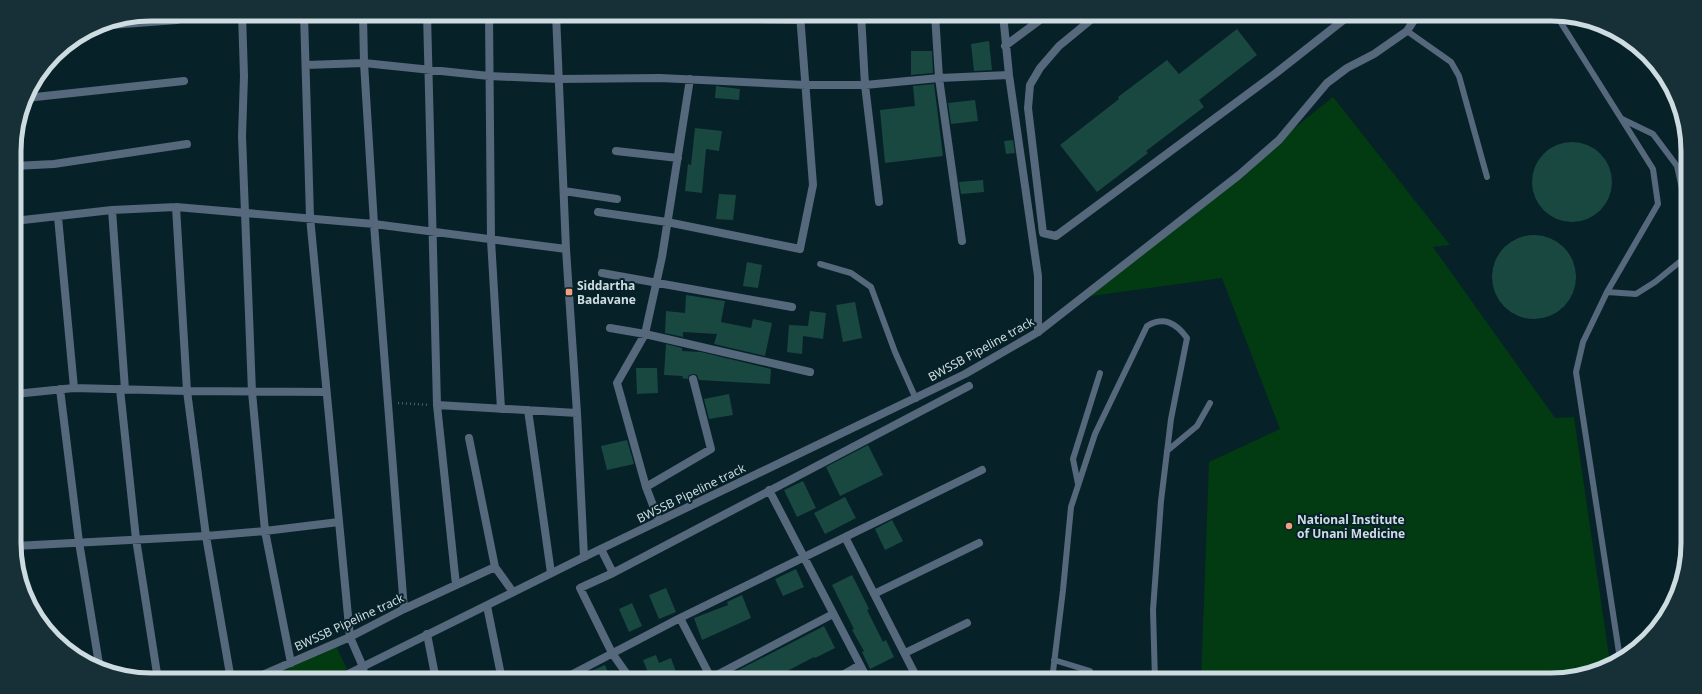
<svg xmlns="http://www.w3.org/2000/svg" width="1702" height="694" font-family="'Noto Sans',sans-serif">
	<rect width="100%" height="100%" fill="#072128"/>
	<path fill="#023a12" d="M1333,97L1450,245L1433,247L1555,418L1574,417L1610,663L1559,680H1201L1209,462L1280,429L1222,278L1084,297Z
		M336,646L347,669L324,680H264Z"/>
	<path fill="#194841" d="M1237,29L1257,55L1199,100L1204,107L1146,151L1148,153L1097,192L1060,145L1119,99L1118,97L1167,60L1179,74Z
		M989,41L992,70L974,71L971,44Z
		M911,51H932L933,73L911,75Z
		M934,84L943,156L885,163L880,110L915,106L913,86Z
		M716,86L740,89L739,100L715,98Z
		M975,100L978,121L951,124L948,103Z
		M695,128L722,131L719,151L706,149L702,193L685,191L688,164L691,165Z
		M1013,140L1015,153L1006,154L1004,141Z
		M1532 182a40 40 0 1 1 80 0a40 40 0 1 1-80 0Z
		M983,180L984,192L961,194L959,182Z
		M719,194L736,195L733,220L716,219Z
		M1492 277a42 42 0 1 1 84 0a42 42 0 1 1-84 0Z
		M747,262L762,265L758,288L743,286Z
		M686,295L725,301L721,322L751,328L753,319L772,323L765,356L714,344L717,334L683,332V337L665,333L666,311L685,313Z
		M855,302L862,338L843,342L836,305Z
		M810,311L826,313L823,339L803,336L802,354L787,352L789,325L808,326Z
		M666,344L682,348V351L701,352L771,369L770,384L699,380L697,375L694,374L689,375L688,379L682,378L683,376L664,375Z
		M636,368H657L658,393L637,394Z
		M729,394L733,415L709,419L704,399Z
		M627,440L634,464L607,470L601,446Z
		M868,445L883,475L840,496L826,467Z
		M803,481L816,508L797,517L784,490Z
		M845,497L856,518L825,534L814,513Z
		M892,520L903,541L885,550L875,529Z
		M796,569L804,587L783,596L775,579Z
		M852,575L869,609L867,610L883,642L886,640L894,657L870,669L862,652L864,651L852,630L854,629L832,585Z
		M666,588L676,612L659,619L649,595Z
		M742,595L751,618L702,640L694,618L728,605L727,602Z
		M632,603L642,626L629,632L619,609Z
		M824,626L835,648L815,658L814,657L770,680H719Z
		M656,655L659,663L671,658L679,680H651L643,660Z
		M605,665L611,680H573L591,671Z"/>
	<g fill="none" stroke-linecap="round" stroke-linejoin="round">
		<path stroke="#496066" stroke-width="2.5" stroke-dasharray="1 3" stroke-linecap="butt" d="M398,403L429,405"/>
		<path stroke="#56687c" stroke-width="6" d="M1556,15L1653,169L1658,204L1607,292L1583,342L1576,372L1620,659
			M1407,31L1451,62L1459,76L1487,177
			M1622,119L1653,134L1677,166L1687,211
			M820,264L851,273L871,287L895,352L916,399
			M1607,292L1636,294L1655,282L1687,256
			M1167,451L1197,426L1210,403
			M1078,484L1073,459L1100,373
			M1054,660L1090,671L1092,680
			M1052,680L1063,590L1071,507L1095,434L1147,326C1164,316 1176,323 1187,338L1171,419L1161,501L1153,610L1155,680"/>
		<path stroke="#56687c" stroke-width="8" d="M242,14L244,76L242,136L252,392L265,531L291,663
			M304,14L310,217L350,637L363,667L365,680
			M363,14L364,63L374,224L404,609
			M427,14L437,405L456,585
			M489,14L491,240L501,409
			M556,14L566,249L577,413L584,557
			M861,14L865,85L879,202
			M935,14L939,78L962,241
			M1003,14L1009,75L1038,276V332
			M1098,14L1059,46L1040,68L1030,85L1028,108L1043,233L1056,236L1276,73L1351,14
			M593,16L801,20
			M97,26L177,20V14
			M1005,46L1048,14
			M306,65L364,63L489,76L559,79L660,78L806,85H865L939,78L1009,75
			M26,98L184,81
			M616,151L678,158
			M14,166L54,164L187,144
			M564,191L617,199
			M176,207L187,391L206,536L231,680
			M112,210L125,389
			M598,212L667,222L800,249L813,185L800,14
			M58,217L74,388
			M14,221L112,210L176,207L374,224L566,249
			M602,273L792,307
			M610,328L645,334L810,372
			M60,389L79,542L100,670
			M120,389L136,539L158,680
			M15,394L74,388L187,391L326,392
			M437,405L577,413
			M528,410L551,573
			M469,438L495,567L513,592
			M646,487L711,449L693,379
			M769,490L868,680
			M659,521L646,487L617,383L645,334L662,257L690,79
			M845,537L918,680
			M15,546L206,536L265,531L339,522
			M15,549L18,568
			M601,549L613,573
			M874,594L979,543
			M487,606L502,680
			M680,618L712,680
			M427,634L436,680
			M905,653L967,623
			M711,678L833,614
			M251,680L350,637L404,609L495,567
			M568,680L567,677L680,618L982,470
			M631,680L612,653L580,588L613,573L969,386
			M834,680L860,665"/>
		<path stroke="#56687c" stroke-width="8" d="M336,680L584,557L965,374L1038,332L1239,175L1279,140L1327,83L1347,68L1374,54L1407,31L1418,14"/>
	</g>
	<g fill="#f2a07f" stroke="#072128" stroke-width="1.5">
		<rect x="565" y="288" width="8" height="8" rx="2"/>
		<circle cx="1289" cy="526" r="4"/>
	</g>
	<g text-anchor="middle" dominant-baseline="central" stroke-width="4" stroke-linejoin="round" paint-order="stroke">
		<g font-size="12" font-weight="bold" fill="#cddce1" stroke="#072128" text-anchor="start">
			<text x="577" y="285">Siddartha<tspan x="577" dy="14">Badavane</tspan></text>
			<text x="1297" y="519">National Institute<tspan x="1297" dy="14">of Unani Medicine</tspan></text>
		</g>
		<g font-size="12" fill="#cddce1" stroke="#072128">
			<text transform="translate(981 349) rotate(-29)">BWSSB Pipeline track</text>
			<text transform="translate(691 493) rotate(-26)">BWSSB Pipeline track</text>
			<text transform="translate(349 622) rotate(-25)">BWSSB Pipeline track</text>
		</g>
	</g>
	<path d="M0 0H1702V694H0ZM151 21H1551A130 130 0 0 1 1681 151V543A130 130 0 0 1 1551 673H151A130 130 0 0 1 21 543V151A130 130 0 0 1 151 21Z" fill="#173037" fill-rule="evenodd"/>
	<path fill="none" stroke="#cddce1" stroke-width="5" d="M151 21H1551A130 130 0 0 1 1681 151V543A130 130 0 0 1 1551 673H151A130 130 0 0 1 21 543V151A130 130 0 0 1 151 21Z"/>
</svg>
